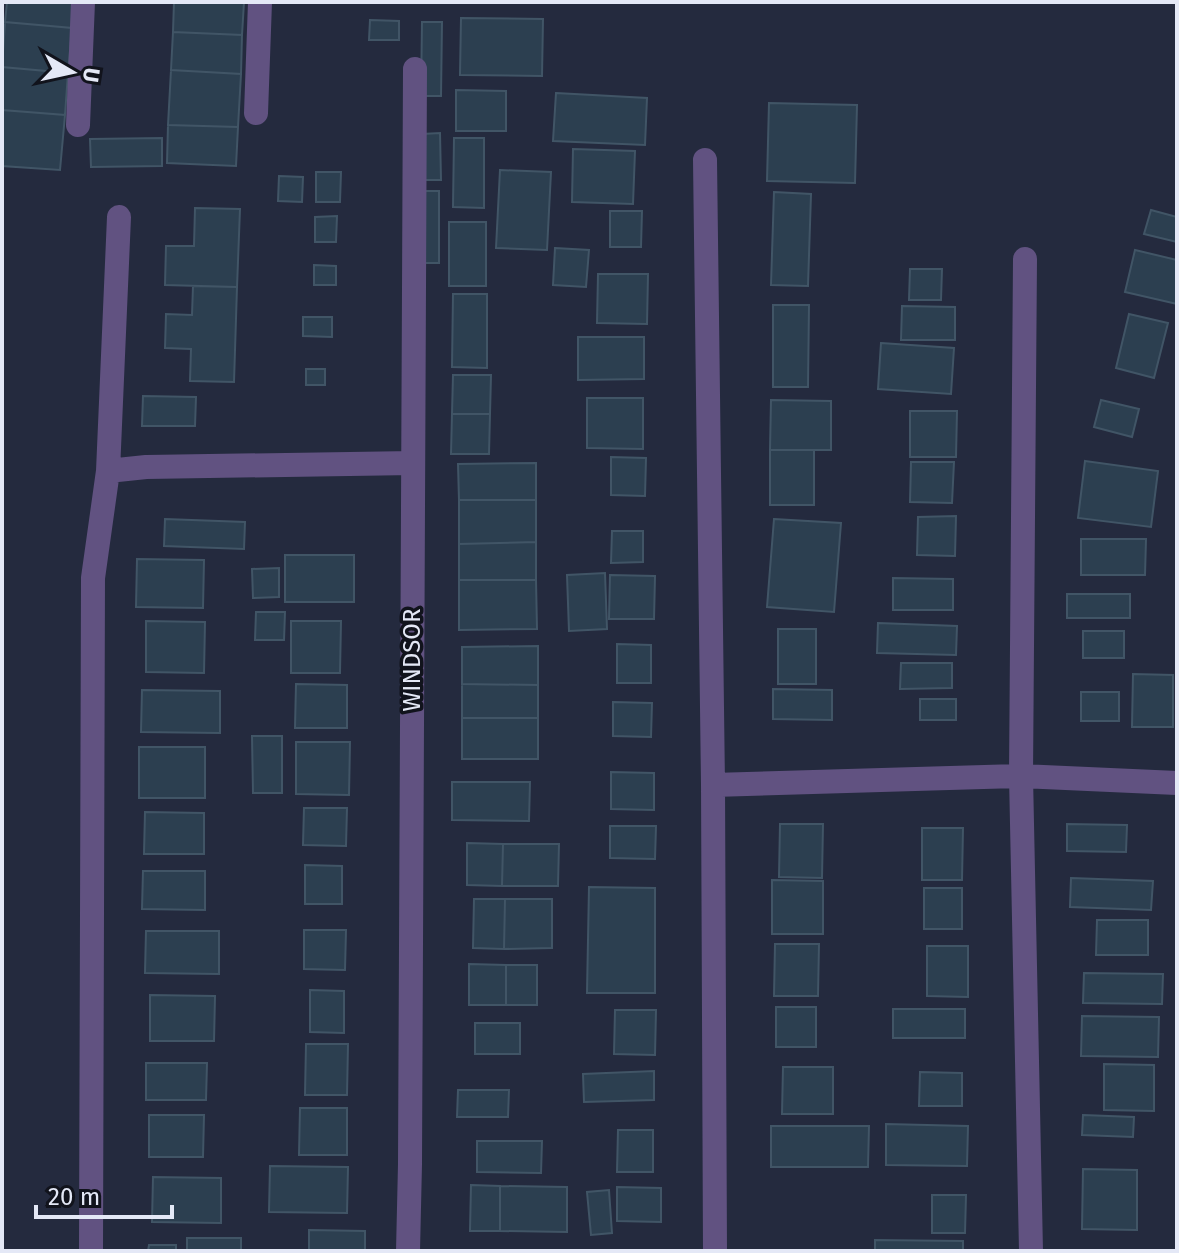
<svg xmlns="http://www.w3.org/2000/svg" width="1179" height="1253" font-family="'Fira Sans',sans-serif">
	<rect width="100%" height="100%" fill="#242a3e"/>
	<path fill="#2c3f50" stroke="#415566" stroke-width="2" d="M7,2H74L72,28L5,22Z
		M174,2H244L242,35L173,32Z
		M461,18L543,19L542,76L460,75Z
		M370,20L399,21V40H369Z
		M5,22L72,28L68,73L2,67Z
		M422,22H442L441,96H421Z
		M173,32L242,35L241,74L171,70Z
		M2,67L68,73L65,115L2,110Z
		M171,70L241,74L238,127L168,125Z
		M456,90L506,91V131H456Z
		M556,93L647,98L645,145L553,141Z
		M769,103L857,105L855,183L767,181Z
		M2,110L65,115L60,170L2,166Z
		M168,125L238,127L236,166L167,163Z
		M440,133L441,180H423L422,134Z
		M162,138V166L91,167L90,139Z
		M454,138H484V208L453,207Z
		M573,149L635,151L633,204L572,202Z
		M500,170L551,172L547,250L496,248Z
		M316,172H341L340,202H316Z
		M279,176L303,177L302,202L278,201Z
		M419,191H439V263H420Z
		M774,192L811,194L808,286L771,285Z
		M195,208L240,209L237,287L165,285L166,246H194Z
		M1151,210L1177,217V242L1144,234Z
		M610,211H642L641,247H610Z
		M337,216L336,242H315V217Z
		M449,222H486V286H449Z
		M555,248L589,250L586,287L553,285Z
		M1135,250L1177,260V304L1125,292Z
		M314,265L336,266V285H314Z
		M910,269H942L941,300H909Z
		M598,274H648L647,324L597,323Z
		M193,286L237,287L234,382L190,381L191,349L165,348L166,314L192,315Z
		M453,294H487V368L452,367Z
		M773,305H809L808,387H773Z
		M902,306L955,307V340H901Z
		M1129,314L1168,323L1154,378L1116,368Z
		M303,317H332V337L303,336Z
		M578,337H644V379L578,380Z
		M881,343L954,348L951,394L878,389Z
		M306,369H325V385H306Z
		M453,375H491L490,414H452Z
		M143,396L196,397L195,426H142Z
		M587,398H643V449L587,448Z
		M771,400L831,401V450H770Z
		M1101,400L1139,409L1132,437L1094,427Z
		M910,411H957L956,457H910Z
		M452,414H490L489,454H451Z
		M770,450H814V505H770Z
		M611,457L646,458L645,496L611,495Z
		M1085,461L1158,471L1151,527L1078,518Z
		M911,462H954L952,503L910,502Z
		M536,463V500H459L458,464Z
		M459,500H536V542L459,544Z
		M956,516L955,556L917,555L918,517Z
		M165,519L245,522L244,549L164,546Z
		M774,519L841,523L834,612L767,607Z
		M612,531H643V562L611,563Z
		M1081,539H1146L1145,575H1081Z
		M536,542V580H459V544Z
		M285,555H354V602H285Z
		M137,559L204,560L203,608L136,607Z
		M279,568V597L253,598L252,569Z
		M605,573L607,629L569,631L567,575Z
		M610,575L655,576L654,619H609Z
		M893,578L953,579V610H893Z
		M459,580H536L537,629L459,630Z
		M1067,594H1130V618H1067Z
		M256,612H285L284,640H255Z
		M146,621L205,622L204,673L146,672Z
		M291,621H341L340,673H291Z
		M878,623L957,626L956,655L877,653Z
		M778,629H816V684H778Z
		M1083,631H1124V658H1083Z
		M617,644L651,645V683H617Z
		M538,646V685L462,684V647Z
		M901,663H952V688L900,689Z
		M1133,674L1173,675V727H1132Z
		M296,684L347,685V728H295Z
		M462,684L538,685V718H462Z
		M773,689L832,690V720L773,719Z
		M142,690L220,691V733L141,732Z
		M1081,692H1119V721H1081Z
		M920,699H956V720H920Z
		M613,702L652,703L651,737L613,736Z
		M462,718H538V759H462Z
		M252,736H282V793H253Z
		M296,742H350L349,795L296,794Z
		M139,747H205V798H139Z
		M611,772L654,773V810L611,809Z
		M452,782H530L529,821L452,820Z
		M304,808H347L346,846L303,845Z
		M145,812L204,813V854H144Z
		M780,824H823L822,878L779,877Z
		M1067,824L1127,825L1126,852L1067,851Z
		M610,826H656L655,859L610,858Z
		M922,828H963L962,880H922Z
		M467,843L503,844L502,886L467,885Z
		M503,844H559L558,886H502Z
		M305,865L342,866V904H305Z
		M143,871H205V910L142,909Z
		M1071,878L1153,881L1151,910L1070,907Z
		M772,880L823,881V934H772Z
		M589,887L655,888V993H587Z
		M924,888H962V929H924Z
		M474,899H505L504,949L473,948Z
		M505,899H552V948L504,949Z
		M1097,920H1148V955H1096Z
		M304,930H346L345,970L304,969Z
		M146,931H219V974L145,973Z
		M775,944H819L818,996H774Z
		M927,946H968V997L927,996Z
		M469,964L506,965V1005H469Z
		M506,965H537V1005H506Z
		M1084,973L1163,974L1162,1004L1083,1003Z
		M310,990L344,991V1033L310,1032Z
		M150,995L215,996L214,1041H150Z
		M776,1007H816V1047H776Z
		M893,1009H965V1038H893Z
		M615,1010H656L655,1055L614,1054Z
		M1082,1016L1159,1017L1158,1057L1081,1056Z
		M475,1023H520V1054H475Z
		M306,1044H348L347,1095H305Z
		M146,1063H207L206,1100H146Z
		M1104,1064L1154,1065V1111L1104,1110Z
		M783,1067H833V1114H782Z
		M654,1071V1100L584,1102L583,1074Z
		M920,1072L962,1073V1106H919Z
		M458,1090H509L508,1117H457Z
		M300,1108H347V1155H299Z
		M149,1115H204L203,1157H149Z
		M1083,1115L1134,1117L1133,1137L1082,1135Z
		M886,1124L968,1126L967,1166L886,1165Z
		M771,1126H869L868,1167H771Z
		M618,1130H653V1172H617Z
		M477,1141H542L541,1173L477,1172Z
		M270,1166L348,1167L347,1213L269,1212Z
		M1083,1169L1137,1170V1230L1082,1229Z
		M153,1177L221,1178V1223L152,1222Z
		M471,1185L500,1186V1231H470Z
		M500,1186L567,1187V1232L500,1231Z
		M617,1187L661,1188V1222L617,1221Z
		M609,1190L612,1233L591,1235L587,1192Z
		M932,1195H966L965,1233H932Z
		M309,1230L365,1231V1251H309Z
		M187,1238H241V1251H187Z
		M875,1240L963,1241V1251H875Z
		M149,1245H176V1251H148Z"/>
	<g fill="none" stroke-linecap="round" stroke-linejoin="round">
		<path stroke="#615281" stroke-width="24" d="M256,113L260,2
			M78,125L83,2
			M705,160L713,785L715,1251
			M1025,259L1021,776L1031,1251
			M108,471L146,467L413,463
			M713,785L1021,776L1177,783
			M91,1251L93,578L108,471L119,217
			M408,1251L410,1164L415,69"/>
	</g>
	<g text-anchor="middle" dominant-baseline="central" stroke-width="7" stroke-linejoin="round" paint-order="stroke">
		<g font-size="24" fill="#e4e8f6" stroke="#11131c">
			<text transform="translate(412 660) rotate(-90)">WINDSOR</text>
		</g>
	</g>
	<rect width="1179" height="1253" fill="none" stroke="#e4e8f6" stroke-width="8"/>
	<g transform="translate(72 72) rotate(99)" stroke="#11131c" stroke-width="6" paint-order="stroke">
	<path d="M0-6L14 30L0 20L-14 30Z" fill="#e4e8f6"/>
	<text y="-12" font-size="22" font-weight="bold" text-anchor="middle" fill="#e4e8f6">U</text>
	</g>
	<path d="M36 1205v12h136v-12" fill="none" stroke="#e4e8f6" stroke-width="4"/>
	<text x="48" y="1205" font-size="24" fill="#e4e8f6" stroke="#11131c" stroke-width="6" paint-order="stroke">20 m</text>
</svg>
